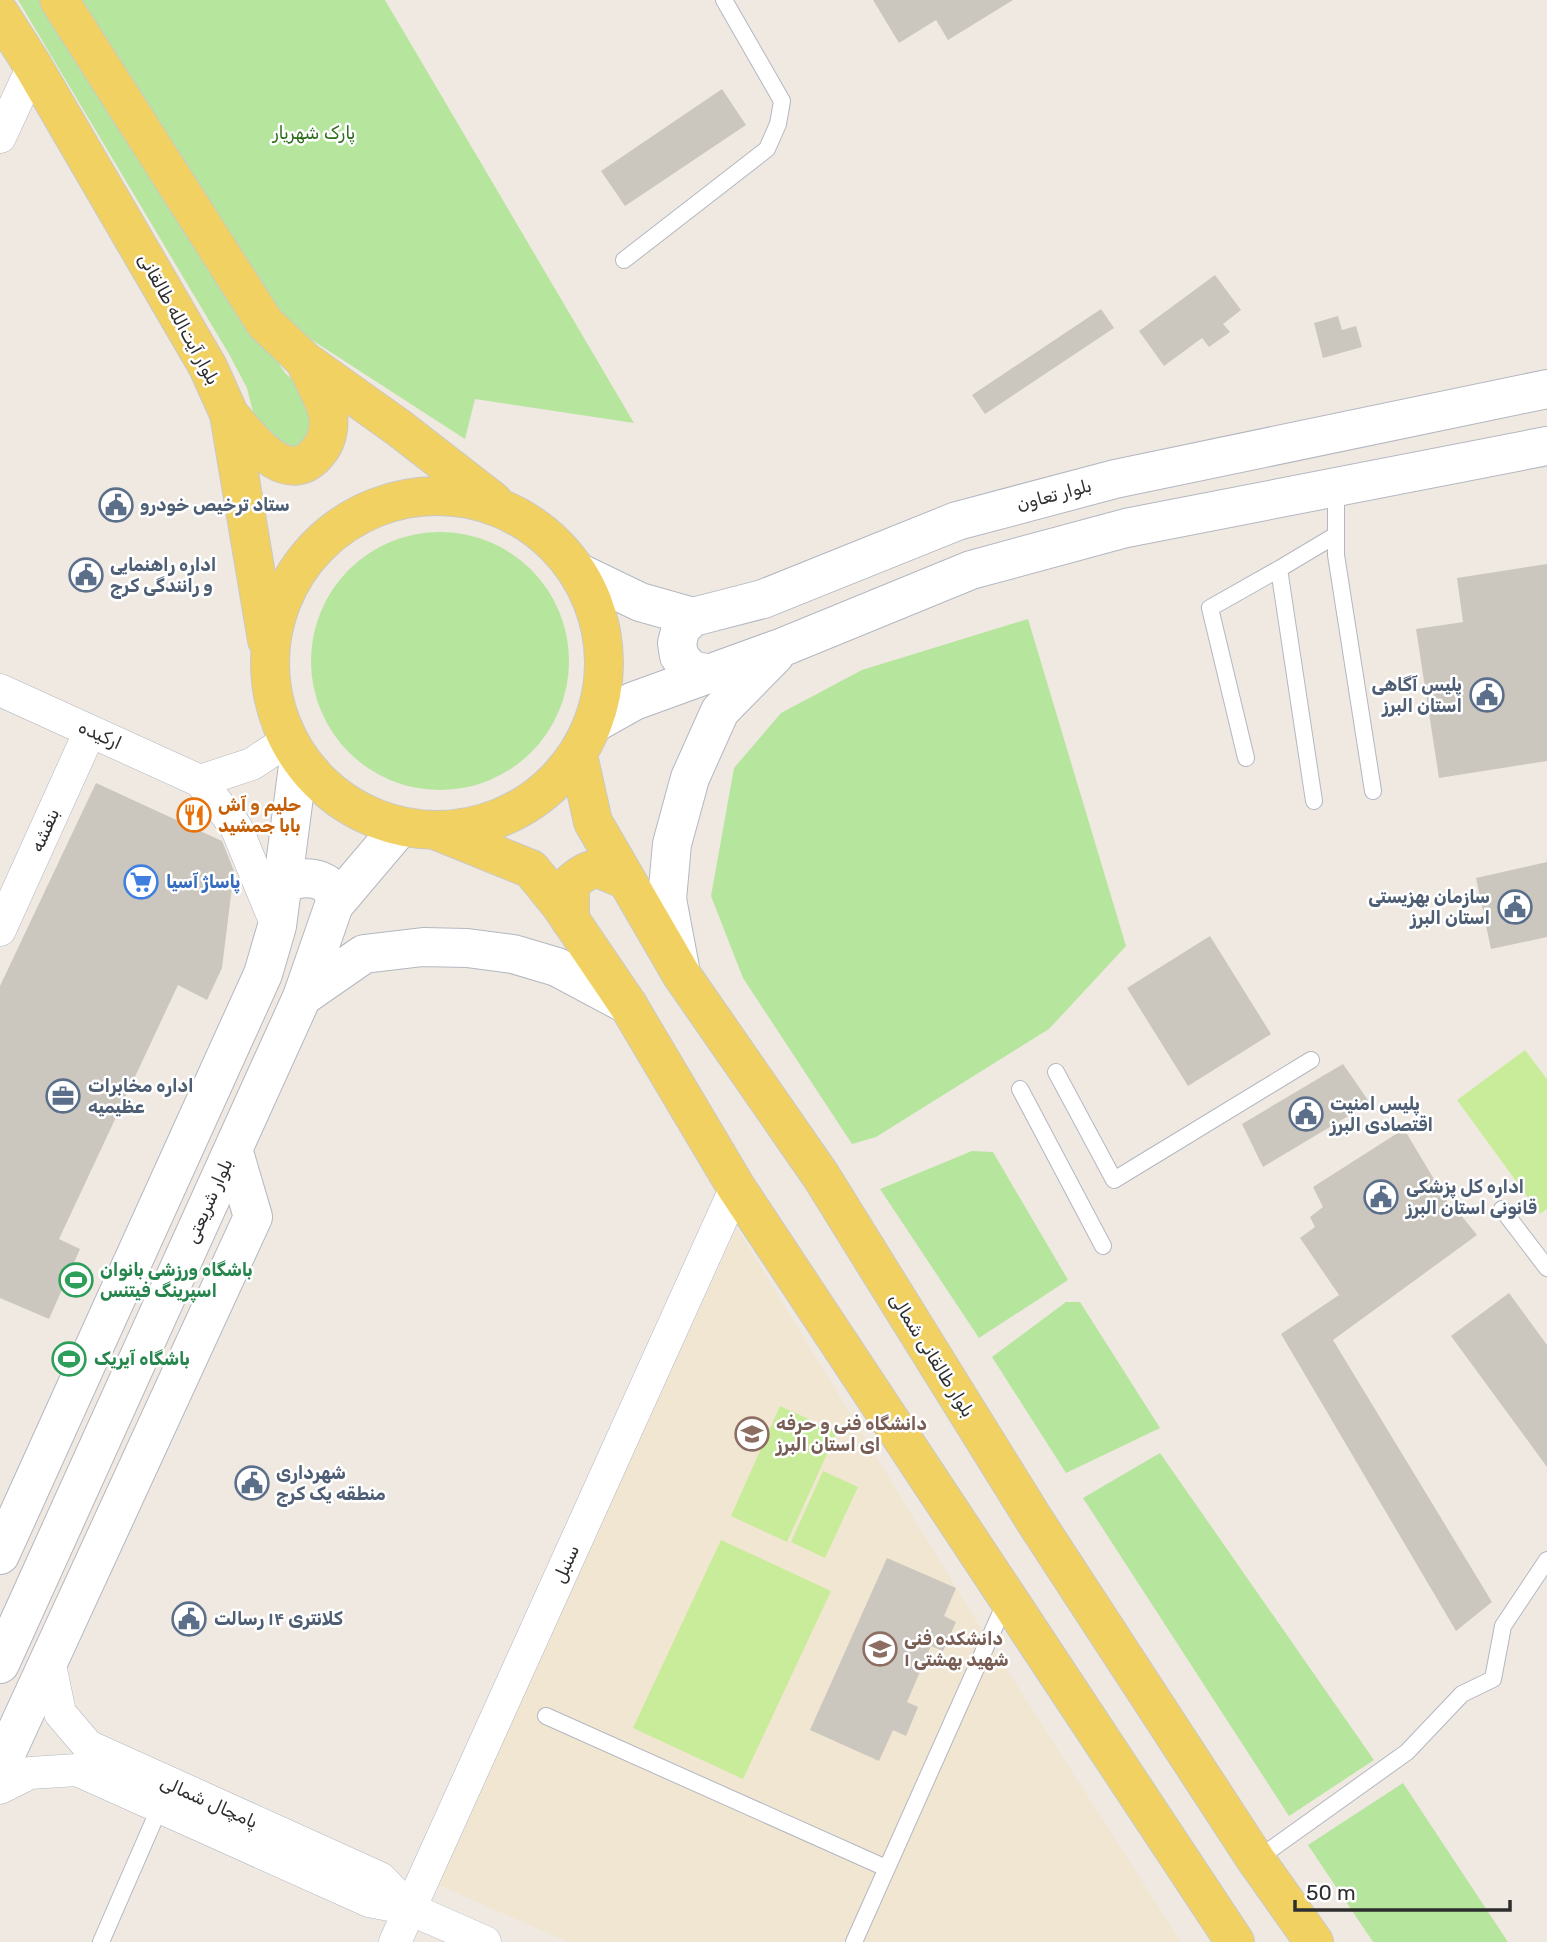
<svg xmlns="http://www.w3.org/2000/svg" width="1547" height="1942" font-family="Rubik,'Noto Naskh Arabic',sans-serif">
	<rect width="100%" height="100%" fill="#efe9e1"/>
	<path fill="#f0e6d1" d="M737,1228L988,1640L1181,1942H568L434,1883Z"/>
	<path fill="#b6e59e" d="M18,0H42L285,373L310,396L311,438L295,446L282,448L256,424L247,388L229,354Z
		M74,0H385L634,423L475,399L465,439L284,322Z
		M311 661a129 129 0 1 1 258 0a129 129 0 1 1-258 0Z
		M1028,619L1126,946L1049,1029L876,1137L852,1144L743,978L711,896L734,768L781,713L862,670Z
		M972,1151L993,1152L1068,1280L979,1338L880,1189Z
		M1066,1302H1080L1160,1428L1066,1473L992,1357Z
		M1160,1453L1374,1760L1289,1816L1083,1498Z
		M1403,1783L1508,1942H1373L1308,1845Z"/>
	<path fill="#c9ec9a" d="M1525,1050L1547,1079V1209L1540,1214L1457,1100Z
		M780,1406L837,1432L787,1542L731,1516Z
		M823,1471L858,1487L825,1558L791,1542Z
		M721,1540L831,1591L743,1779L633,1728Z"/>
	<path fill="#cbc7bf" d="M873,0H1013L948,40L936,20L899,43Z
		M722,89L746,125L625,206L601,171Z
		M1215,275L1241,310L1223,324L1230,332L1209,347L1202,338L1164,366L1139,331Z
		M1101,309L1114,328L985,414L972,395Z
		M1338,316L1342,330L1356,326L1362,347L1323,358L1314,323Z
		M1547,564V761L1439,778L1416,629L1463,622L1457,578Z
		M96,783L222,841L234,871L222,968L207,1000L178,985L59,1239L80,1249L49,1319L0,1298V986Z
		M1547,862V937L1491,949L1476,878Z
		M1210,936L1271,1034L1188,1086L1127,988Z
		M1343,1064L1370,1103L1263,1167L1242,1124Z
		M1404,1129L1456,1216L1460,1214L1477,1235L1333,1340L1492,1602L1456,1631L1281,1334L1339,1295L1300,1238L1315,1227L1310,1217L1323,1207L1313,1187Z
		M1509,1293L1547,1345V1467L1451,1336Z
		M887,1558L956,1588L944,1616L956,1622L943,1651L931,1646L907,1702L918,1707L906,1736L893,1730L879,1761L810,1730Z"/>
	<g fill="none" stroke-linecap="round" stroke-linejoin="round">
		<defs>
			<path id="service" d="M624,260L767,149L778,124L782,101L724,0
				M1336,487V555L1373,791
				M1246,758L1210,608L1279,569
				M1314,801L1279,569L1336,535
				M1056,1072L1114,1180L1311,1060
				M1020,1089L1103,1246
				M1502,1209L1547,1268
				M546,1716L886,1868
				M1256,1860L1407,1752L1462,1694L1493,1679L1503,1626L1547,1560
				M101,1942L162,1802
				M854,1942L1007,1599"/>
			<path id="minor" d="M0,137L33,66
				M0,690L200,781L236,827L277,926
				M200,781L252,764L288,740
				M0,930L90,731
				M49,1660L60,1713L88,1746L380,1878L410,1909
				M0,1788L30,1773L77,1770L369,1901L410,1909L485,1942
				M395,1942L736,1187"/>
			<path id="secondary" d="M580,573L640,602L693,617L763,599L957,521L1115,479L1547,389
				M693,617L681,628L677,643L679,656L691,670L711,674
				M593,724L634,701L783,647L971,570L1126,528L1547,446
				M282,886C300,872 338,876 334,905
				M680,968L667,899L672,844L690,778L720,711L775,655
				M302,997L364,954L423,947L467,948L513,954L557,967L628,1005
				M0,1555L263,974L277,926L299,758
				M0,1664L302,997L334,905L400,827
				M0,1767L253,1217L233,1149"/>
			<path id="primary" d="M59,0L265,323L305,361L399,428L493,501
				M0,14L33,66L208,367L229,414L267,640
				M229,414C249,437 287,491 318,452C326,443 330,429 328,416C326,400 311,377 305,361
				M270 663a167 167 0 1 1 334 0a167 167 0 1 1-334 0Z
				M578,755L593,822L681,974L821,1176L1035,1521L1256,1860L1314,1942
				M437,831L531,869L561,906L628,1005L736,1187L1235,1942
				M570,920V884C594,862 599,869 626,880"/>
		</defs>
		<use href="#service" stroke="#b4b7c1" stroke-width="18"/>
		<use href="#minor" stroke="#b4b7c1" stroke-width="33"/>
		<use href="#secondary" stroke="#b4b7c1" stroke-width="40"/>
		<use href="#primary" stroke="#c9c9c9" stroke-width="40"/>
		<use href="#service" stroke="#fff" stroke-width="16"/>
		<use href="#minor" stroke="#fff" stroke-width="32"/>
		<use href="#secondary" stroke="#fff" stroke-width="38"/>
		<use href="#primary" stroke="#f2d163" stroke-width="38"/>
	</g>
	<defs>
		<symbol id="civic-ring" viewBox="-11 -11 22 22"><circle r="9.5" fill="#fff" stroke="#5c6f8a" stroke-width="1.5"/><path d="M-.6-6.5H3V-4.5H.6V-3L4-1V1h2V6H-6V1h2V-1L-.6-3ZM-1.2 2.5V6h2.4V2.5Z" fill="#5c6f8a"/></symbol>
		<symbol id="restaurant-ring" viewBox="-11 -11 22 22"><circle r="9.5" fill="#fff" stroke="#e8710a" stroke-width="1.5"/><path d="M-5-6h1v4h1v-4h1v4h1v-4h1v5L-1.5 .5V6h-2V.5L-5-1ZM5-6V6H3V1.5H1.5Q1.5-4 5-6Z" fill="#e8710a"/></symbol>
		<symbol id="supermarket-ring" viewBox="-11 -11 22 22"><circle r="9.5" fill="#fff" stroke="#3f7fe0" stroke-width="1.5"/><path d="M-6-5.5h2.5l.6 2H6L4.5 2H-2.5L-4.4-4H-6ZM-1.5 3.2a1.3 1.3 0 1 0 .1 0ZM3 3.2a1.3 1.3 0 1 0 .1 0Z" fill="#3f7fe0"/></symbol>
		<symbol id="office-ring" viewBox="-11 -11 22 22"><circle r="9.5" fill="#fff" stroke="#5c6f8a" stroke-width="1.5"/><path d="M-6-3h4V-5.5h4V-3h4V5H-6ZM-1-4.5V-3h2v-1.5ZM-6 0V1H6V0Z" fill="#5c6f8a"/></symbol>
		<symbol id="stadium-ring" viewBox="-11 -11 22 22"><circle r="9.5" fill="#fff" stroke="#2e9e5b" stroke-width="1.5"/><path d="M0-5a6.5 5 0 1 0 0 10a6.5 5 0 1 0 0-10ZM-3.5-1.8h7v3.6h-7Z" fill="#2e9e5b"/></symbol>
		<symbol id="school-ring" viewBox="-11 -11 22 22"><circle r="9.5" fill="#fff" stroke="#8d6e63" stroke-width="1.5"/><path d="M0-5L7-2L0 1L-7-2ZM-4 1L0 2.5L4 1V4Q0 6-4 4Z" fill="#8d6e63"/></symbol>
		<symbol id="university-ring" viewBox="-11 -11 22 22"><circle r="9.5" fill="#fff" stroke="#8d6e63" stroke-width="1.5"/><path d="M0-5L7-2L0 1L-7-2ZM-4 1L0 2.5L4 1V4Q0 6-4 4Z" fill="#8d6e63"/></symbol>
	</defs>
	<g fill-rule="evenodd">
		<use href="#civic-ring" x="97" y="486" width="38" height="38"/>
		<use href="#civic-ring" x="67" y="556" width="38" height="38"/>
		<use href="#civic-ring" x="1468" y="676" width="38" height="38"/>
		<use href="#restaurant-ring" x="175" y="796" width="38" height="38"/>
		<use href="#supermarket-ring" x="122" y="863" width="38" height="38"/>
		<use href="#civic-ring" x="1496" y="888" width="38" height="38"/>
		<use href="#office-ring" x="44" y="1077" width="38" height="38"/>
		<use href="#civic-ring" x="1287" y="1095" width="38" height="38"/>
		<use href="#civic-ring" x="1362" y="1178" width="38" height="38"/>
		<use href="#stadium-ring" x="57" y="1261" width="38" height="38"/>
		<use href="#stadium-ring" x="50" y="1340" width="38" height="38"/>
		<use href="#school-ring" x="733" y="1415" width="38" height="38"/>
		<use href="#civic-ring" x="233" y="1464" width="38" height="38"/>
		<use href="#civic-ring" x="170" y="1600" width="38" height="38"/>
		<use href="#university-ring" x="861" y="1630" width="38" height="38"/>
	</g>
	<g text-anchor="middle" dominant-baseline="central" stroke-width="5" stroke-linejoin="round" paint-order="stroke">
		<g font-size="18" fill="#2c6e1b" stroke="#fff">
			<text x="314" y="133">پارک شهریار</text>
		</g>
		<g font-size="18" fill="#2e2e2e" stroke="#fff">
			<text transform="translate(179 319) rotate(61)">بلوار آیت‌الله طالقانی</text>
			<text transform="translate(1054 495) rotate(-15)">بلوار تعاون</text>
			<text transform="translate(100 735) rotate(24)">ارکیده</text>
			<text transform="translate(45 830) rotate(-66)">بنفشه</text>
			<text transform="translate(209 1201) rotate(-66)">بلوار شریعتی</text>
			<text transform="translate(932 1355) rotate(58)">بلوار طالقانی شمالی</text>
			<text transform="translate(566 1564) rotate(-66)">سنبل</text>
			<text transform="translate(209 1802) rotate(24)">پامچال شمالی</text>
		</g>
		<g font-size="18" font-weight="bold" fill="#4e5e75" stroke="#fff" text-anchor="start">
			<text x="140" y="505">ستاد ترخیص خودرو</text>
			<text x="110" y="565">اداره راهنمایی<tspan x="110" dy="21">و رانندگی کرج</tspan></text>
			<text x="1462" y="685" text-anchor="end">پلیس آگاهی<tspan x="1462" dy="21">استان البرز</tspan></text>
			<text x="1490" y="897" text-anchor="end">سازمان بهزیستی<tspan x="1490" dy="21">استان البرز</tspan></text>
			<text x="88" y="1086">اداره مخابرات<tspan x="88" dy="21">عظیمیه</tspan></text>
			<text x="1330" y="1104">پلیس امنیت<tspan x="1330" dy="21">اقتصادی البرز</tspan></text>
			<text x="1406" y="1187">اداره کل پزشکی<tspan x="1406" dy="21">قانونی استان البرز</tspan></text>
			<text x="276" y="1473">شهرداری<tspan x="276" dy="21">منطقه یک کرج</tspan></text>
			<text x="214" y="1619">کلانتری ۱۴ رسالت</text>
		</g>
		<g font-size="18" font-weight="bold" fill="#c56008" stroke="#fff" text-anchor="start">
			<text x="218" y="805">حلیم و آش<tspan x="218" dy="21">بابا جمشید</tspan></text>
		</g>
		<g font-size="18" font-weight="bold" fill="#366cbe" stroke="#fff" text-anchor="start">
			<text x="166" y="882">پاساژ آسیا</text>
		</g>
		<g font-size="18" font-weight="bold" fill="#27864d" stroke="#fff" text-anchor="start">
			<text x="100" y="1270">باشگاه ورزشی بانوان<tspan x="100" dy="21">اسپرینگ فیتنس</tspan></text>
			<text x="94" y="1359">باشگاه آیریک</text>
		</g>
		<g font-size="18" font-weight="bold" fill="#785e54" stroke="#fff" text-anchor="start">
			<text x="776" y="1424">دانشگاه فنی و حرفه<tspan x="776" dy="21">ای استان البرز</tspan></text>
			<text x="904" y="1639">دانشکده فنی<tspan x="904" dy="21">شهید بهشتی ۱</tspan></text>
		</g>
	</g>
	<path d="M1295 1900v10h215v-10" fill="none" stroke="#2e2e2e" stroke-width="3.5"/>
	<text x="1306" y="1900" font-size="21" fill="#2e2e2e" stroke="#ffffff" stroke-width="5" paint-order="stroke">50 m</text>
</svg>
